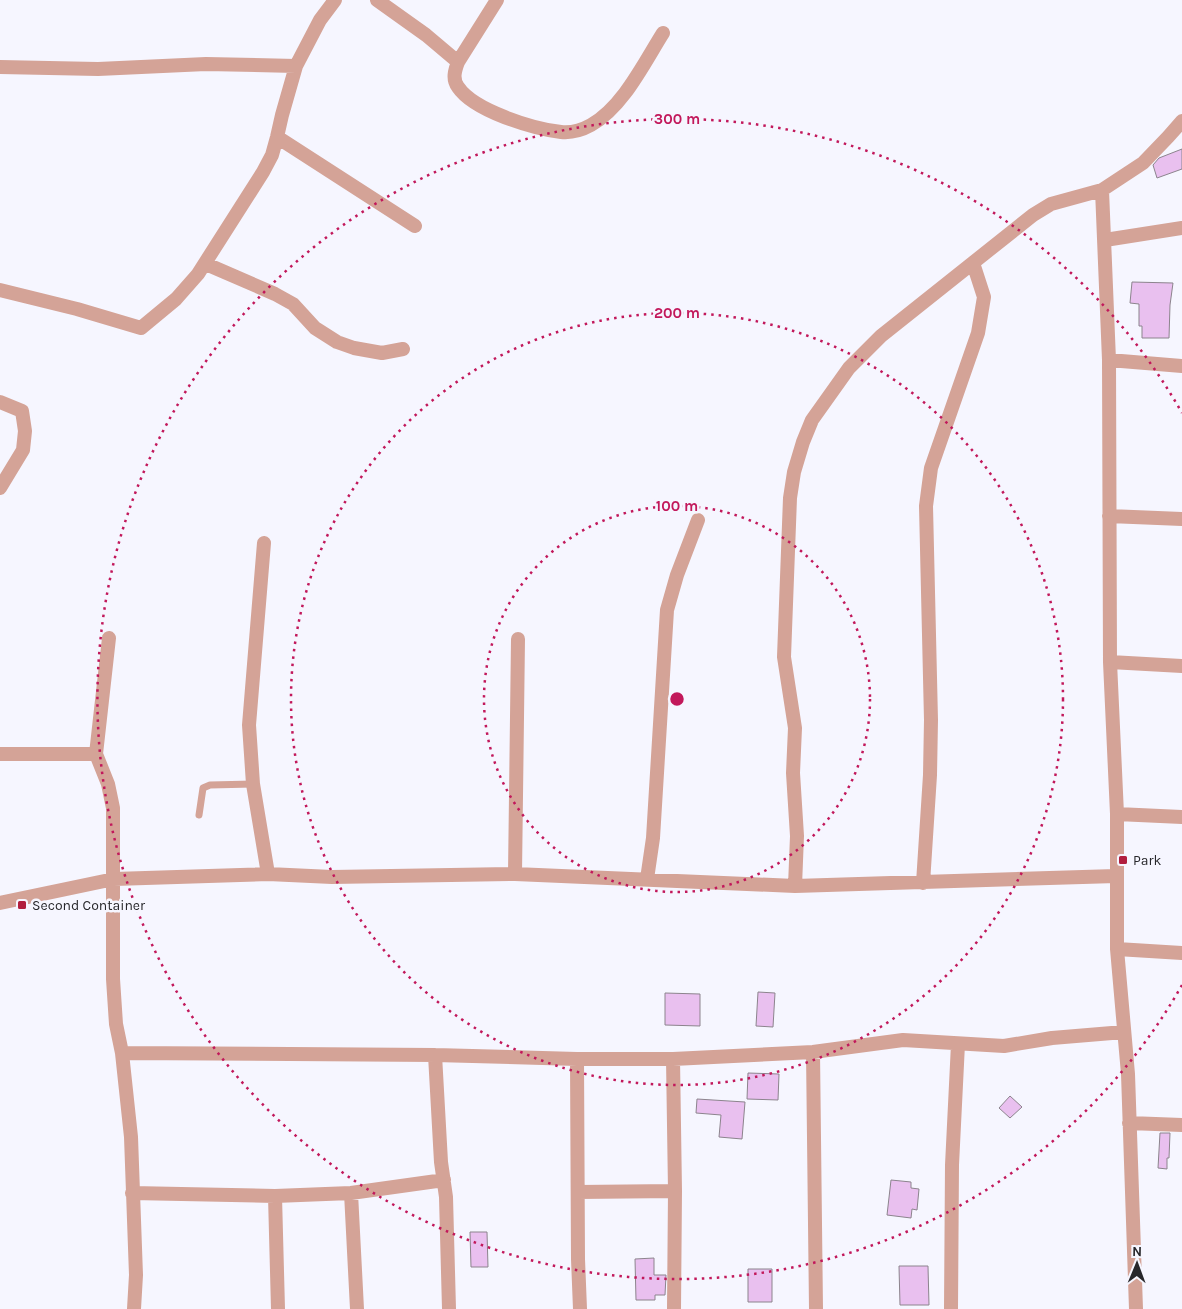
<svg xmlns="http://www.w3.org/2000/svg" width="1182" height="1309" font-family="Karla,sans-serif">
	<rect width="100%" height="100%" fill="#f6f6ff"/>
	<path fill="#e9c0ef" stroke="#8c848d" d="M1182,149V169L1157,178L1153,165L1159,158Z
		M1132,282L1173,283L1170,305L1169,338H1142V326H1139V304L1130,303Z
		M758,992L775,993L773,1027L756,1026Z
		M665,993L700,994V1026L665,1025Z
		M748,1073L779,1074L778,1100L747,1099Z
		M1010,1096L1022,1107L1010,1118L999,1108Z
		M697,1099L745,1102L742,1139L719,1137L721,1115L696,1113Z
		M1160,1133H1170L1169,1158H1167V1169L1158,1168Z
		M891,1180L911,1182V1188L919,1189L917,1210L912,1209L911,1218L887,1215Z
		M470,1232H487L488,1267H471Z
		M654,1258V1275H666L665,1295H655V1300H636L635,1259Z
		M899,1266H928L929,1305H900Z
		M748,1269H772V1302H748Z"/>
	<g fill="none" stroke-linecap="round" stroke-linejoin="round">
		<path stroke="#d4a397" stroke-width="7" d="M199,815L203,788L210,785L253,784"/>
		<path stroke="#d4a397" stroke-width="14" d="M377,0L426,35L458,62
			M497,0L458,62C455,70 452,79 458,87C474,111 534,129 561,132C571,133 582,130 591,125C623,107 644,63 663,33
			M0,67L98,69L206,64L296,66
			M277,137L415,226
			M1102,190L1109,360L1110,662L1117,814V949L1128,1074L1136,1309
			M1105,240L1182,228
			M206,264L275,294L293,304L315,328L337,342L354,348L382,353L403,349
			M0,290L77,309L141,328L176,299L198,274L263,172L272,155L277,137L282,115L296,66L320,20L335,0
			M1109,360L1182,366
			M0,402L22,411L25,431L23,450L0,488
			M1109,516L1182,519
			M264,543L249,725L253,784L268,874
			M109,638L96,754L108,784L113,808V979L116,1024L122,1053L435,1055L577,1059H673L813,1052L903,1040L1004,1046L1052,1038L1124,1032
			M1110,662L1182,666
			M0,754H96
			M1117,814L1182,817
			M515,874L518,639
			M647,879L653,838L667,610L677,575L698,520
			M923,883L930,775L931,720L926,506L931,468L978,333L984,297L973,263
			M795,886L797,836L793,773L795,728L784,657L790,498L794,472L803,442L812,420L849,368L881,336L1033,215L1051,204L1102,190L1143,163L1168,137L1182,121
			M0,903L114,879L268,874L332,877L515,874L795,886L1116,876
			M1117,949L1182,953
			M813,1052L816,1309
			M122,1053L131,1137L136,1275L134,1309
			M435,1055L441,1162L446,1197L449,1309
			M577,1059L578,1259L580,1309
			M673,1059L675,1191L674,1309
			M1129,1123L1182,1125
			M578,1192L675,1191
			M132,1193L275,1196L351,1193L444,1180
			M351,1193L357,1309
			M275,1196L278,1309
			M951,1309L952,1165L958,1044"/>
	</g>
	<g fill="none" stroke="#c2185b" stroke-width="2.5" stroke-dasharray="2.5 5">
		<circle cx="677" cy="699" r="193"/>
		<circle cx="677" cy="699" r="386"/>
		<path d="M1182 985A580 580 0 1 1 1182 413"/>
	</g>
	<g fill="#b11e3e" stroke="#f6f6ff" stroke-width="2">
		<rect x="1118" y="855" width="10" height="10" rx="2.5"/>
		<rect x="17" y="900" width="10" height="10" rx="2.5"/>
	</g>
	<g text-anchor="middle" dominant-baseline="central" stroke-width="5" stroke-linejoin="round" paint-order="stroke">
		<g font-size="14" fill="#27272b" stroke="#f6f6ff" text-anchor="start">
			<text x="1133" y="860">Park</text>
			<text x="32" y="905">Second Container</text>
		</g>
	</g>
	<circle cx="677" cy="699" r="8" fill="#c2185b" stroke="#f6f6ff" stroke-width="2.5"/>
	<g font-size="15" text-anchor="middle" font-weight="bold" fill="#c2185b" stroke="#f6f6ff" stroke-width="5" stroke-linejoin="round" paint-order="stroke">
		<text x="677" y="124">300 m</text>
		<text x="677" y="318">200 m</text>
		<text x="677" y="511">100 m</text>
	</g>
	<g transform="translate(1137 1264) rotate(1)" stroke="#f6f6ff" stroke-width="4" paint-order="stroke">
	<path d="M0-4L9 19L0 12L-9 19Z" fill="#27272b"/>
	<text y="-8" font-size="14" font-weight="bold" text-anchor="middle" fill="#27272b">N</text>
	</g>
</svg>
